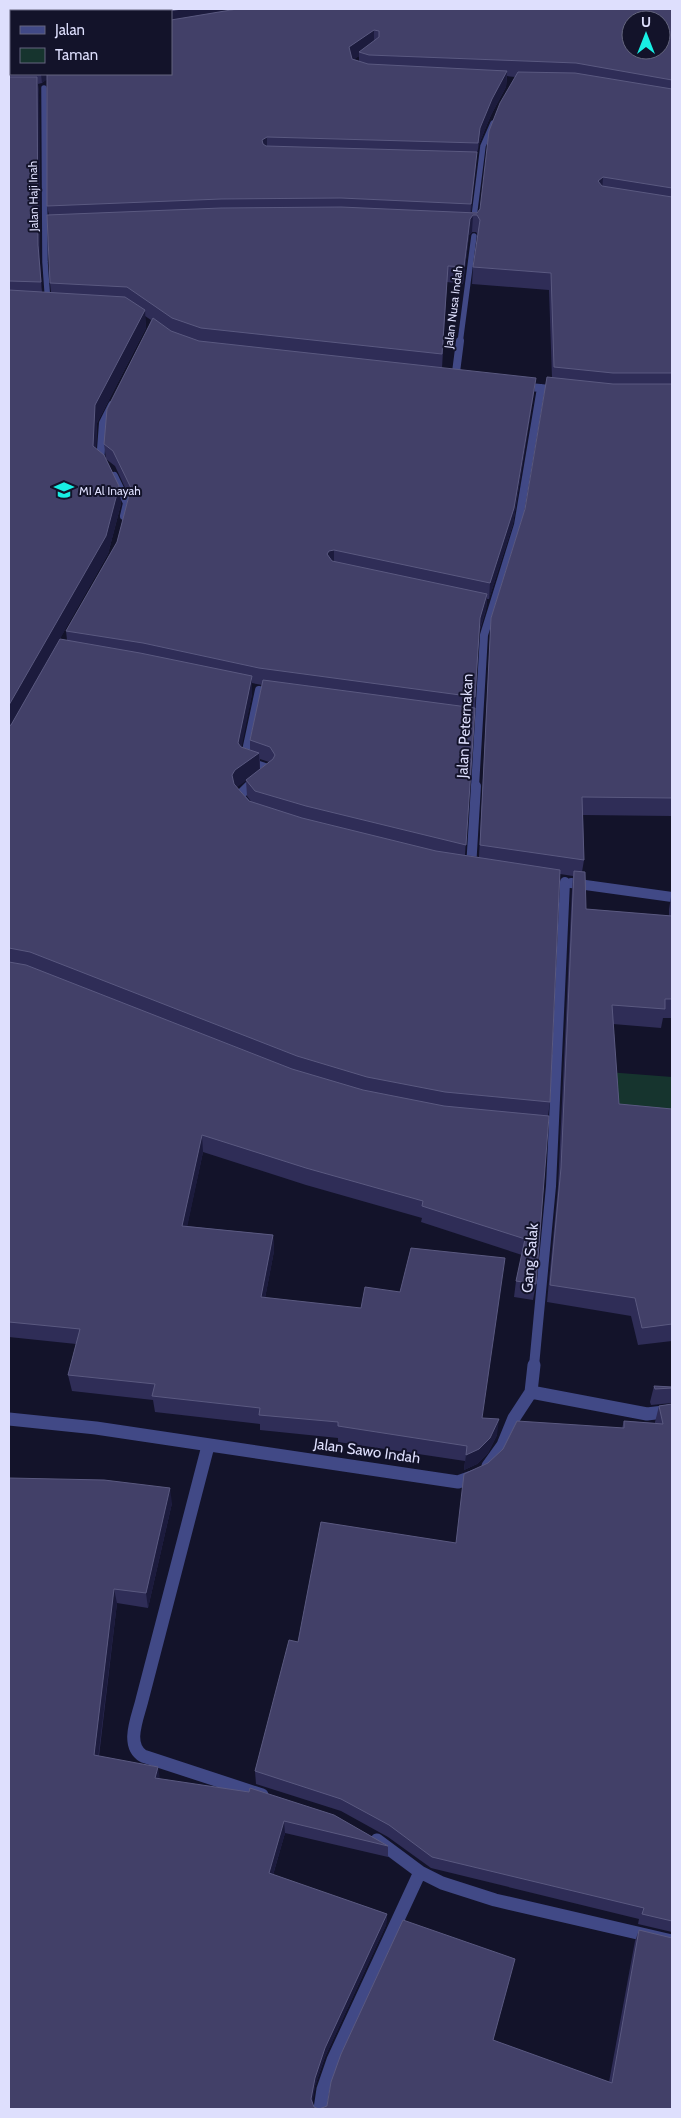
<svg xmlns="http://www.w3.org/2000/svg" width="681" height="2118" font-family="Cabin,sans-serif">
	<rect width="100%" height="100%" fill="#13132a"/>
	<path fill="#16342e" d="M581,1070L672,1077V1120L580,1113Z"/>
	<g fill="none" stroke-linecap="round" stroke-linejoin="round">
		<path stroke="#414986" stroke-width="5.5" d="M44,88L45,262L48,304
			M473,225L483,146L493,123
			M460,343L474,236"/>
		<path stroke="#414986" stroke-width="8" d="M455,380L460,341
			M521,386L559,390
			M103,464L100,462L103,423L112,405
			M114,476L127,503L124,516
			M248,787L270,771L268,768L244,760L259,690
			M475,787L484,635L518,525L541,388"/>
		<path stroke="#414986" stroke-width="10" d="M245,803L239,796L249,786
			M471,868L476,786
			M571,883L672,897
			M534,1366L551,1186L565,882"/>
		<path stroke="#414986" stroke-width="13" d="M531,1392L647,1414L672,1411
			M9,1419L96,1428L458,1482L475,1476
			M208,1446L142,1700C138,1717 125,1745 143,1756L262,1795
			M488,1466L503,1445L514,1418L531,1392L534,1365
			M377,1840L420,1872L442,1883L495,1900L672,1941
			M320,2109L323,2089L333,2060L420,1872"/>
	</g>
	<path fill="#2f2d57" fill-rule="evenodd" d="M9,9H672V816L583,815L584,860L582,872L586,909L669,916V909L672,891V1018H663L661,1028L613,1024L619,1104L672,1109V1341L638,1345L631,1316L547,1302L558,1187L572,890L573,876L560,874L550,1102L548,1116L536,1284L533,1300L514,1297L516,1281L522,1255L421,1222L422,1218L306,1185L203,1152L187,1226L273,1235L274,1251L265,1298L482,1418L497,1435L488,1453L477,1464L464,1470L465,1461L338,1442V1438L260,1430V1424L155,1412L153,1400L72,1391L68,1375L76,1344L9,1337ZM11,11L171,74H11ZM359,56V61L354,59ZM507,76L515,77L480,209L477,213L471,212L476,159L479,144L491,115L506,87ZM47,79V206L49,215L50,283L51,292H42L40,262L39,93L38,84L42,83ZM472,232H476L478,235L473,267L472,284L549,290L552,378L525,509L491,618L479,857L465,855L475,708L479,633L486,610L487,599H489L513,524L534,393L442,368L447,282L463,284L469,235ZM145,316L151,320L104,444L106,459L115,466L129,496L117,542L66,631L67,640L42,670L108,554L121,504L119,486L96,449L97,423L146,328ZM252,683L262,685L250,740V750L241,747L252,694ZM260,759L269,762L260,769ZM246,780L247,796L252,803L249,801L236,787Z
		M654,1386L672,1387V1403L651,1405L650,1402Z
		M672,1404V1932L638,1924L639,1919L431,1868L388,1837L341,1811L256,1784L255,1771L298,1642L456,1543L622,1428L624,1421L655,1423V1422L659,1406Z
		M9,1478L172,1503L148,1608L117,1603L99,1756L160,1779L388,1846V1857L285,1833L273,1875L387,1914L386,1925L325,2057L315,2086L312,2103L314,2107L319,2109L493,2040L609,2082L635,1941L639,1930L672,2109H9Z"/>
	<path fill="#1c1b3d" d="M182,9H271L171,26V11H169Z
		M374,30V45L359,52V56L349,63V47Z
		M507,71L506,87L491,115L479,144L477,159L480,128L492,99Z
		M41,74H54L42,83Z
		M37,77L39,93L40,262L43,299L41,282L38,245Z
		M267,137V153L263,156L262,140Z
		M477,152L476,169L470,220L471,204Z
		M603,177L602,193L598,181Z
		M473,215L472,232L469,235L463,284L464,267L470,219Z
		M145,310L146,328L97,423L95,464L93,446L95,405Z
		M536,378L534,393L513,524L489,599L490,583Z
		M119,486L121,504L108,554L9,729V705Z
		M334,550V566L327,554L329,551Z
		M487,594L486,610L478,634L480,618Z
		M252,676V694L239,761L238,743Z
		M259,753L260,771L236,788L233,793L232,775L235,770Z
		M202,1135L203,1152L184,1242L182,1226Z
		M273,1235L274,1251L262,1314L261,1297Z
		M499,1419L497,1435L488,1453L477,1464L464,1470L466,1455Z
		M170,1488L172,1503L148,1608L146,1593Z
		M114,1589L117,1603L97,1767L94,1755Z
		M158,1767L160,1779L155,1778Z
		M284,1821L285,1833L270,1885L269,1873Z
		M387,1914L386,1925L325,2057L315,2086L312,2108L311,2099L315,2078L325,2048Z"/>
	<path fill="#424068" stroke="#5a5980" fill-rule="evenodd" d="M9,9H182L169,11H11V69H9Z
		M237,9H672V80L576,63L369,55L359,52L379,37V31L374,30L349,47L352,59L368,64L507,71L492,99L480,128L478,143L267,137L262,140L263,144L266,146L477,152L471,204L341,198L221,199L47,206V74H171V20ZM631,20H661V50H631Z
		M518,72L575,73L672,89V188L603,177L598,181L602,186L672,197V373H613L554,367L551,273L473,267L480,220L477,215H473L470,219L464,267L448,266L442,354L201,328L172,318L127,287L50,283L47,215L221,208L341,207L477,213L480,209L489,131L500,103Z
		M9,77H37L38,245L41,282L9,281Z
		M9,290L125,297L145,310L95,405L93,446L104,455L119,486L106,536L9,705Z
		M153,318L171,331L199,341L536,378L514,508L490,583L334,550L329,551L327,554L332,561L487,594L480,618L475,697L259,668L143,643L66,631L117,542L131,488L113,451L104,444L107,409Z
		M547,377L613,384H672V798L582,797L584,860L480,845L491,618L525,509Z
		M60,639L140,653L252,676L238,743L241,747L259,753L235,770L232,775L234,784L249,801L302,818L436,851L560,870L550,1102L445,1092L367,1077L297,1056L30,952L9,948V726L11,725Z
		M263,680L475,708L466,845L306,806L255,791L246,780L273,759L275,755L270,747L250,740Z
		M574,871L585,872L586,909L672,916V999H665V1009L612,1005L619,1104L672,1109V1324L642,1328L635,1298L550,1285L561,1168Z
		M9,962L26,965L292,1069L363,1090L444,1106L549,1116L536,1284L516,1281L525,1239L422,1206L423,1201L306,1168L202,1135L182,1226L273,1235L261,1297L361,1308L365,1287L400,1292L411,1248L505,1258L482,1418L499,1419L490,1438L479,1449L466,1455L467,1446L338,1426V1422L259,1415L260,1408L152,1396L155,1384L68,1375L80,1329L9,1322Z
		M654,1386L672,1387V1388L655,1389Z
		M672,1404V1921L642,1914L644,1908L432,1857L389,1825L341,1799L255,1771L289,1640L298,1642L321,1522L456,1543L464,1474L488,1463L503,1449L517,1421L624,1428V1421L663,1424L659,1406Z
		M9,1478L104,1480L170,1488L146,1593L114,1589L94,1755L158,1767L155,1778L249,1792L250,1788L334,1815L388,1846L284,1821L269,1873L387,1914L325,2048L315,2078L311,2099L314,2107L319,2109L327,2106L331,2082L341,2054L403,1920L515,1959L493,2040L612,2083L639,1930L672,1938V2109H9Z"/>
	<defs>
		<symbol id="school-bare" viewBox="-9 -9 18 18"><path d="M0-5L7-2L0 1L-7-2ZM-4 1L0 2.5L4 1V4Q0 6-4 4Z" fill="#18efe4" stroke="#13132a" stroke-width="2.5" paint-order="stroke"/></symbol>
	</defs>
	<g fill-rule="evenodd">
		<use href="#school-bare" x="50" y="476" width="28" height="28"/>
	</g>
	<g text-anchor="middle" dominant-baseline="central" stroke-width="4" stroke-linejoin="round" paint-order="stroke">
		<g font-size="12" fill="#dedffd" stroke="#13132a">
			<text transform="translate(33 196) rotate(-91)">Jalan Haji Inah</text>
			<text transform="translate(453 307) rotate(-83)">Jalan Nusa Indah</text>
		</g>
		<g font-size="12" fill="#dedffd" stroke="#13132a" text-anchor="start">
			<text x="79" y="490">MI Al Inayah</text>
		</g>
		<g font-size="15" fill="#dedffd" stroke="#13132a">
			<text transform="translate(465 726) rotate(-87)">Jalan Peternakan</text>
			<text transform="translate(530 1258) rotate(-85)">Gang Salak</text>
			<text transform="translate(367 1451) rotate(8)">Jalan Sawo Indah</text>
		</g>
	</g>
	<rect width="681" height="2118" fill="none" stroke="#dedffd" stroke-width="20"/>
	<rect x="10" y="10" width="162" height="65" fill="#13132a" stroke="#64657e"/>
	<rect x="20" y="26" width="25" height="8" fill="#414986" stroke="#64657e"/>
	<text x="55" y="35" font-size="15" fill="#dedffd">Jalan</text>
	<rect x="20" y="48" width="25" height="15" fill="#16342e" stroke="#64657e"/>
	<text x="55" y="60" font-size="15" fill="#dedffd">Taman</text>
	<g transform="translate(646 35)"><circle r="24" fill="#13132a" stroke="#64657e"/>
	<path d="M0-4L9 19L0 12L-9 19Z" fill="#18efe4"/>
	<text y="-8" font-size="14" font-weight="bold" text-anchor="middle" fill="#dedffd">U</text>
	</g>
</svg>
